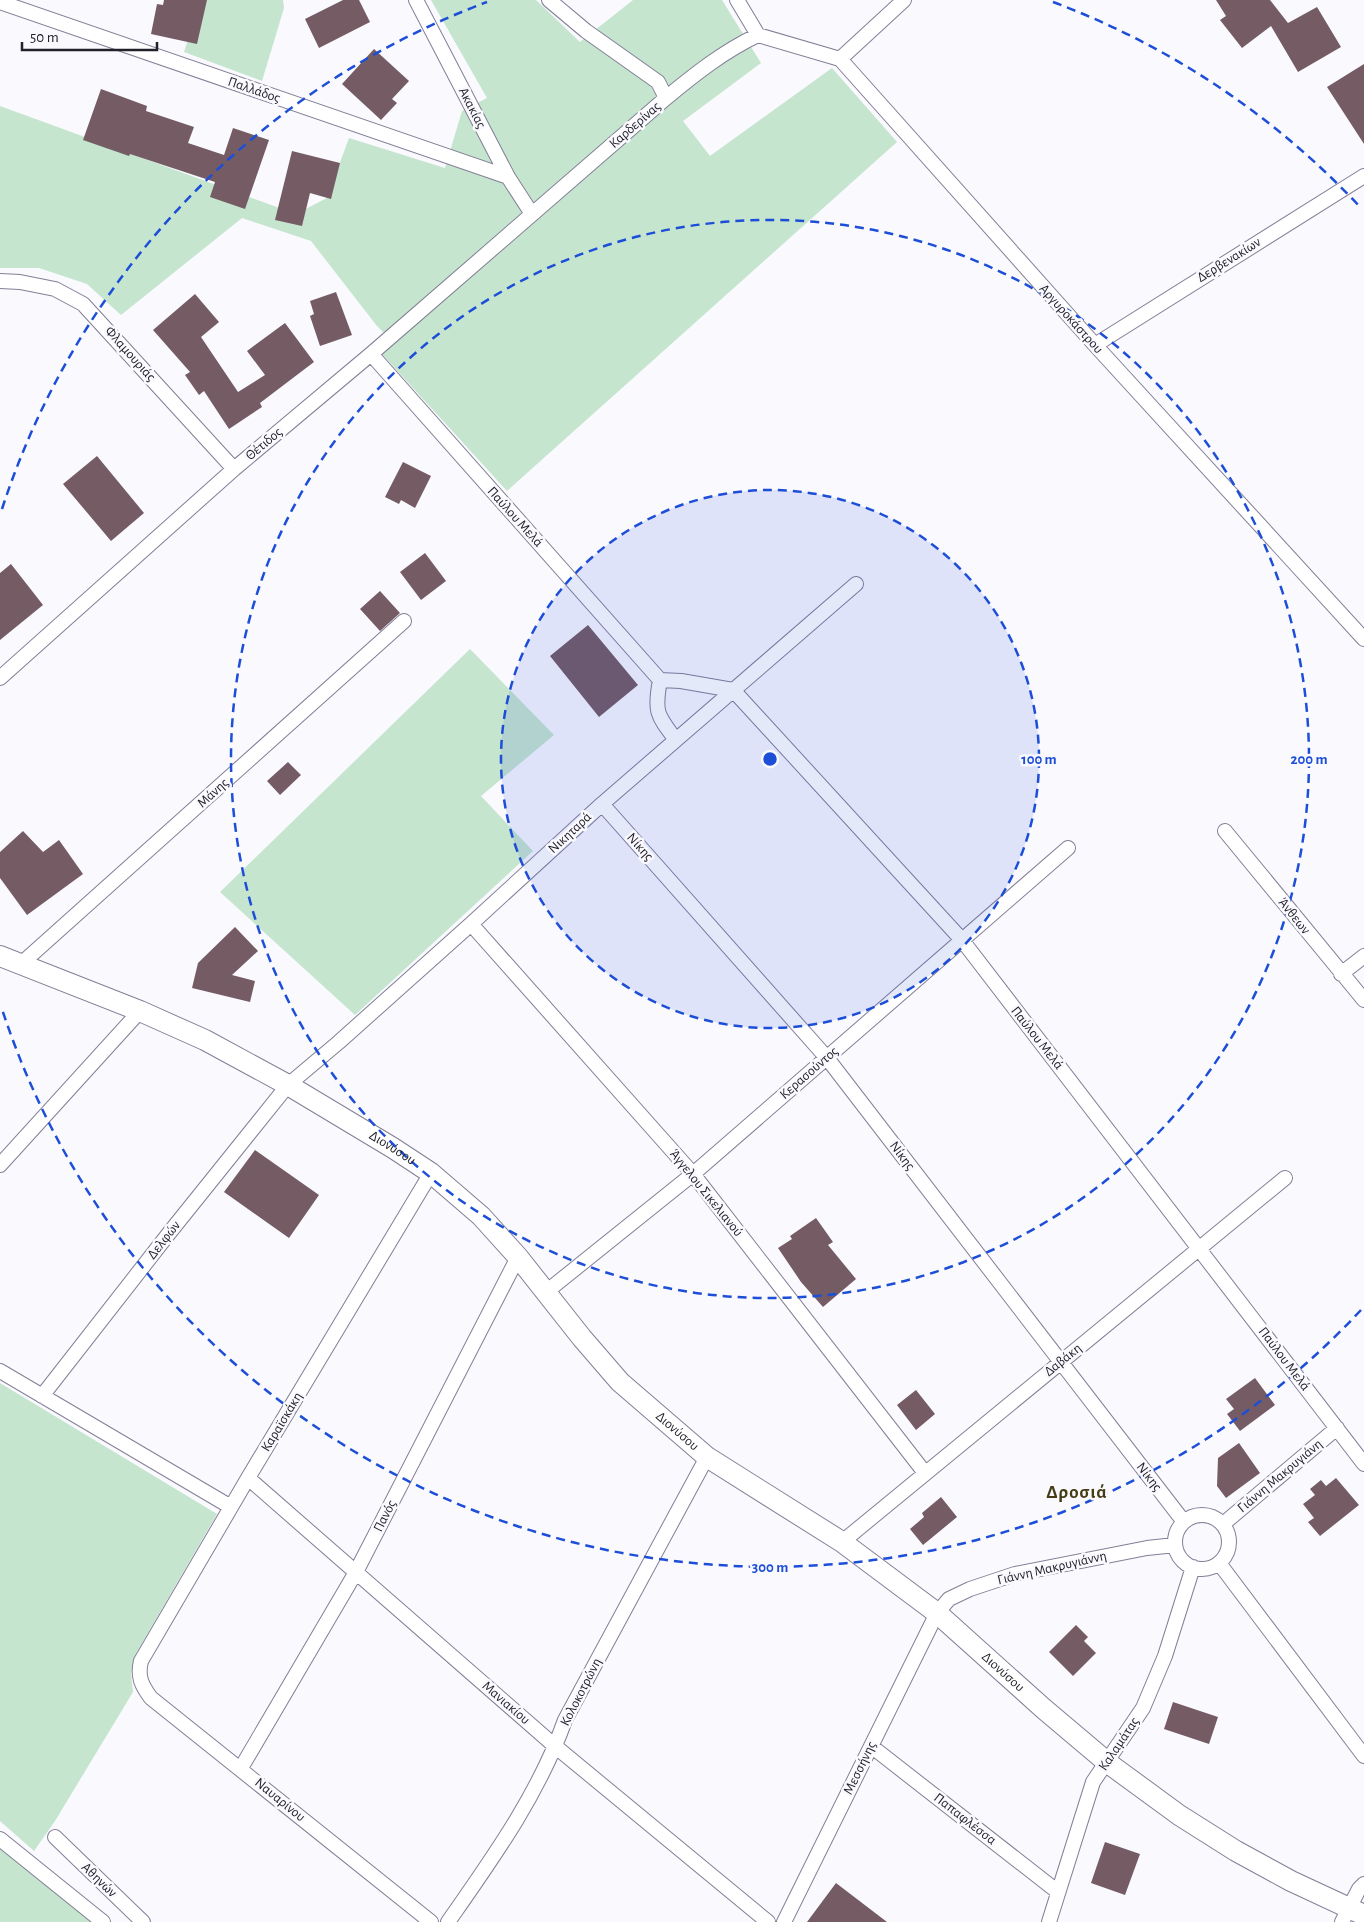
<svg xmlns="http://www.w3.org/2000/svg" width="1364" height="1922" font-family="'Alegreya Sans',sans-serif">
	<rect width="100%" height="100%" fill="#f9f9fe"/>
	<path fill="#c5e5cf" d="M201,0H283L284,8L262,81L184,52Z
		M431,0H536L580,42L633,0H722L761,63L683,121L710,156L832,68L897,142L507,491L381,353L392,341L377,326L311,241L242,218L121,315L87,284L39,268H0V106L296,214L327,198L349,138L445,168L462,111L487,98Z
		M470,649L554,735L481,796L533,851L355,1015L220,892Z
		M0,1383L217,1514L135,1655L131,1674L133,1692L55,1821L34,1851L0,1821Z
		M0,1845L97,1922H0Z"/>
	<path fill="#755c64" d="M164,0H207L197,44L151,34L157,4L163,5Z
		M343,0H359L370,22L319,48L305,19Z
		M1216,0H1270L1288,23L1317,7L1341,47L1298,72L1271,26L1242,48L1220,20L1226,16Z
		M374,49L409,81L392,99L397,103L381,120L342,84Z
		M1364,64V144L1327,87Z
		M101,89L147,106L146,111L194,127L188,143L224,155L233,128L269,140L245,209L210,197L215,182L130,154L129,156L83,140Z
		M292,151L340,163L331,199L310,193L302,226L275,220Z
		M336,292L352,335L320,346L310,316L314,314L310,301Z
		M195,294L219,322L201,337L238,392L265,375L247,351L285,323L314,362L260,403L262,407L229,429L204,391L199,395L185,375L190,372L153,330Z
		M97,456L144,513L111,541L63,484Z
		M403,462L431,476L415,508L401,500L399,504L385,497Z
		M425,553L446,581L421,600L400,572Z
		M11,564L43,605L0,640V573Z
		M380,591L400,613L380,631L360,609Z
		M588,625L638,685L599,717L550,656Z
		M288,762L301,775L280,795L267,781Z
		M23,831L43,852L59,840L83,874L27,915L0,878V852Z
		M235,927L258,951L232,975L255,981L250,1002L192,988L198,963Z
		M255,1150L319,1195L289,1238L224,1192Z
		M816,1218L833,1242L828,1245L856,1279L823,1307L801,1282L778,1248L792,1239L790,1236Z
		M1255,1378L1275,1405L1240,1431L1227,1414L1234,1409L1226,1399Z
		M916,1390L935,1414L916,1430L897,1405Z
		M1239,1443L1260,1473L1226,1498L1217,1486L1218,1458Z
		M1336,1478L1359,1505L1320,1536L1308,1522L1314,1518L1303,1504L1315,1495L1310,1489L1321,1480L1326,1486Z
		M941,1497L957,1517L923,1545L910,1529L924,1517L922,1513Z
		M1076,1625L1088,1637L1084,1641L1096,1653L1073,1676L1049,1652Z
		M1173,1702L1218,1717L1209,1744L1164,1729Z
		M1105,1842L1140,1854L1125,1895L1091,1883Z
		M836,1883L887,1922H807Z"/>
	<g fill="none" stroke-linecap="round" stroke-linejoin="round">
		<defs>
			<path id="street" d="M416,0L508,177L532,214
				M737,0L758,35
				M0,2L508,177
				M758,35L840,59L1095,345L1364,639
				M840,59L904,0
				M666,98C695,74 724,51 758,35
				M0,281L20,282L55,289L83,304L234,469
				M1095,345L1364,176
				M371,354L660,680L681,681L733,690L962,940L1364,1464
				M0,678L234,469L371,354L666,98L658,82L586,31L549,0
				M660,680C654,712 657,715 676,740
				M602,804L827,1058L1184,1522
				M1225,831L1364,1000
				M471,924L693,1174L925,1473
				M21,964L404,621
				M1341,974L1364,956
				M0,1165L140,1011
				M431,1173L248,1478L141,1661C137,1677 142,1686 151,1698L431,1922
				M546,1292L693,1174L1068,848
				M0,1371L231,1507
				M42,1396L170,1232L288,1085L339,1042L471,924L602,804L856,584
				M248,1478L556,1747L768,1922
				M1175 1542a27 27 0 1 1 54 0a27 27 0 1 1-54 0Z
				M1223,1524L1337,1428
				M842,1542L1285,1178
				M1219,1563L1364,1756
				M871,1746L1058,1892
				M241,1768L356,1572L518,1257
				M55,1837L143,1922
				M0,1839L103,1922
				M448,1922C492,1859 539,1794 565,1720L707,1457
				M784,1922L937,1613L949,1599L970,1589L1015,1574L1147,1548L1175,1545
				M1049,1922L1093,1782L1143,1708L1165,1656L1193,1567
				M1342,1922L1359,1889L1364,1884"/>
			<g id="secondary">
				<path id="s1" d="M0,956L140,1011L205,1040L288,1085L393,1148L431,1173L481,1216L518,1257L582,1338L620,1382L707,1457L842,1542L937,1613L1044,1709L1108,1763L1179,1815L1236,1851L1291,1881L1364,1915"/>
			</g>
		</defs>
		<use href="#street" stroke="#837f96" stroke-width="16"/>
		<use href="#secondary" stroke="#837f96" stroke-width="22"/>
		<use href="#street" stroke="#fff" stroke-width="14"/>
		<use href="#secondary" stroke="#fff" stroke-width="20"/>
	</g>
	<circle cx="770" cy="759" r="269" fill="#1d4ed8" fill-opacity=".12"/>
	<g fill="none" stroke="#1d4ed8" stroke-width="2.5" stroke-dasharray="9 6">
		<circle cx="770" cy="759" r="269"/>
		<circle cx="770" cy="759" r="539"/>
		<path d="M1361 1310A808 808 0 0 1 2 1009M2 509A808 808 0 0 1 487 2M1053 2A808 808 0 0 1 1361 208"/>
	</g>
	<g text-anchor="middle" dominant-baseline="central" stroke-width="5" stroke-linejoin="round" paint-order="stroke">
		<g font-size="14" fill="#22212a" stroke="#f9f9fe">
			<text transform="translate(254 90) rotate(19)">Παλλάδος</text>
			<text transform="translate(472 108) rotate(63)">Ακακίας</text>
			<text transform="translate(635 125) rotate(-41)">Καρδερίνας</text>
			<text transform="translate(1229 260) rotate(-32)">Δερβενακίων</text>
			<text transform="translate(1071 319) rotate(48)">Αργυροκάστρου</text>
			<text transform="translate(130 354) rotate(48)">Φλαμουριάς</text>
			<text transform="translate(264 444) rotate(-40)">Θέτιδος</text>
			<text transform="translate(515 517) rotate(48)">Παύλου Μελά</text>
			<text transform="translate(213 793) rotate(-42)">Μάνης</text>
			<text transform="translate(570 833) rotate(-43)">Νικηταρά</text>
			<text transform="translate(640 847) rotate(48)">Νίκης</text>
			<text transform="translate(1294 916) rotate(51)">Άνθεων</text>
			<text transform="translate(1037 1038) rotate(52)">Παύλου Μελά</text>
			<text transform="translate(809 1073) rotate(-41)">Κερασούντος</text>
			<text stroke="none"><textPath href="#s1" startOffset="438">Διονύσου</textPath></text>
			<text transform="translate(902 1156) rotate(53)">Νίκης</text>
			<text transform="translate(706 1193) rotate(51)">Άγγελου Σικελιανού</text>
			<text transform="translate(164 1240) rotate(-52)">Δελφών</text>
			<text transform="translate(1284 1359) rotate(53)">Παύλου Μελά</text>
			<text transform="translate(1063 1360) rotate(-39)">Δαβάκη</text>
			<text transform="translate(282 1422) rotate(-59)">Καραϊσκάκη</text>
			<text stroke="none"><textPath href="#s1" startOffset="842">Διονύσου</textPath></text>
			<text transform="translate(1280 1476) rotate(-40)">Γιάννη Μακρυγιάνη</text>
			<text transform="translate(1149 1477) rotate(52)">Νίκης</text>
			<text transform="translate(385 1516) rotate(-63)">Πανός</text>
			<text transform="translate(1052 1568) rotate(-13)">Γιάννη Μακρυγιάννη</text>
			<text stroke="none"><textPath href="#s1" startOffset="1248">Διονύσου</textPath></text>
			<text transform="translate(581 1692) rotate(-63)">Κολοκοτρώνη</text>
			<text transform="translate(506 1703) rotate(41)">Μανιακίου</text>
			<text transform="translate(1119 1744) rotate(-56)">Καλαμάτας</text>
			<text transform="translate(860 1768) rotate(-64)">Μεσσήνης</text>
			<text transform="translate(280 1800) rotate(39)">Ναυαρίνου</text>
			<text transform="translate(965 1819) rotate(38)">Παπαφλέσσα</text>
			<text transform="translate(99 1880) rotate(44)">Αθηνών</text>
		</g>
		<g font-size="19" font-weight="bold" letter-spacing="1" fill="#453c13" stroke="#f9f9fe">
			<text x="1077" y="1492">Δροσιά</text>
		</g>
	</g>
	<circle cx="770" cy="759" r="8" fill="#1d4ed8" stroke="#f9f9fe" stroke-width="2.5"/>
	<g font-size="15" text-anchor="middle" font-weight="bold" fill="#1d4ed8" stroke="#f9f9fe" stroke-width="5" stroke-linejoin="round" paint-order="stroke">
		<text x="1039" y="764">100 m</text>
		<text x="1309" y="764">200 m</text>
		<text x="770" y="1572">300 m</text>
	</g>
	<path d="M22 42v8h135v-8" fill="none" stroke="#22212a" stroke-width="2.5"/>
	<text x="30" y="42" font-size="15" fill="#22212a" stroke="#f9f9fe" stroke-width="4" paint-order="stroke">50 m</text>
</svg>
